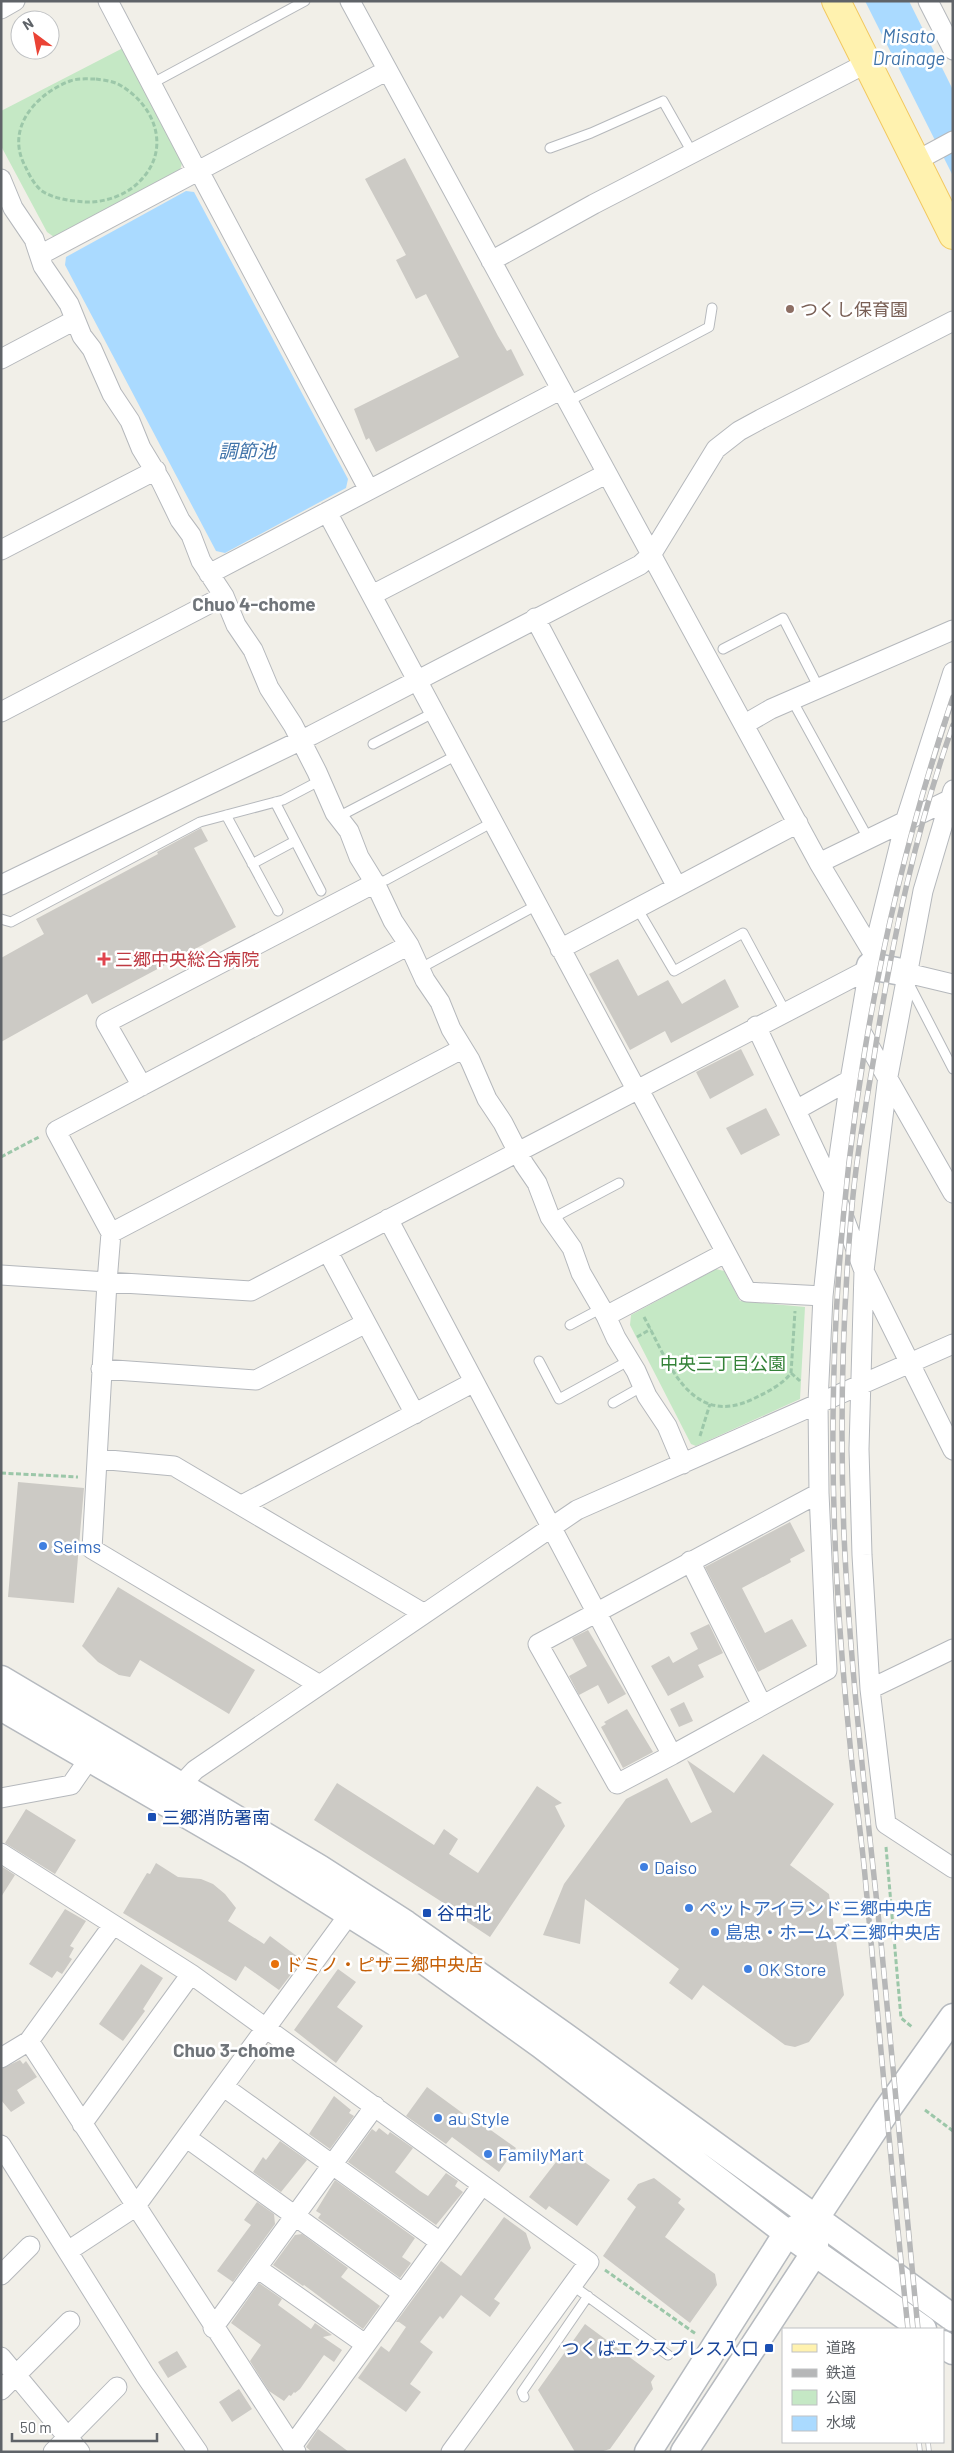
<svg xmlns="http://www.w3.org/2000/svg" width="954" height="2453" font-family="Barlow,'Noto Sans JP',sans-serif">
	<rect width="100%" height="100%" fill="#f1efe8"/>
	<path fill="#c5e8c5" d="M123,48L183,160L180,170L54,237L47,232L1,146V111Z
		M716,1269L724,1271L740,1301L805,1307L800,1399L696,1446L691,1444L630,1325L631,1315Z"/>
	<path fill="#aadaff" d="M865,1H909L953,90V176Z
		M186,191L194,192L348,479L346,488L225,553L216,551L65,265L66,257Z"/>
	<path fill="#cccac5" d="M405,158L498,336L507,351L511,349L524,375L376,452L369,438L366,440L354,409L459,357L426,294L416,299L396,260L406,255L365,179Z
		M201,828L208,841L194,848L236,927L92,1004L87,994L1,1042V958L44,934L36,919L158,854L157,852Z
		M618,959L638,996L668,980L682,1004L725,979L739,1007L671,1043L665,1031L630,1050L589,974Z
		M741,1049L754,1075L710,1099L696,1072Z
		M766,1108L780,1135L741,1155L726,1128Z
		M18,1482L84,1488L74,1603L8,1597Z
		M790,1522L805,1551L790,1559L791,1562L742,1588L765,1633L792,1619L807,1646L758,1672L705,1567Z
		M118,1587L255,1670L229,1714L140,1660L130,1677L119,1675L98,1662L82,1646Z
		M709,1624L723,1653L698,1665L704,1677L668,1696L651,1666L669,1656L673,1663L698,1649L690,1633Z
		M588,1630L626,1694L608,1704L598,1685L579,1695L569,1676L587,1666L572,1638Z
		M684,1702L693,1721L679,1727L670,1709Z
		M627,1709L653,1752L623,1768L601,1727L606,1724L604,1722Z
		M763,1754L834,1804L790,1865L829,1894L844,1995L809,2042L795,2047L785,2045L703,1985L692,2000L669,1983L679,1969L585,1899L580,1944L543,1935L564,1884L626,1799L667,1778L691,1823L712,1812L687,1760L734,1793Z
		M337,1783L434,1845L444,1829L458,1839L449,1854L478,1873L537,1786L562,1803L555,1806L565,1826L490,1937L452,1912L453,1909L314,1820Z
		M26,1809L76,1840L55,1874L5,1843Z
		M156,1863L178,1877L201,1879L213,1884L225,1894L236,1908L228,1921L264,1944L270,1936L302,1960L279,1990L245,1966L236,1981L123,1913L147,1873L150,1874Z
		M1,1866L15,1875L1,1897Z
		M65,1909L86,1921L70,1946L74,1948L69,1957L72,1959L62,1974L57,1971L52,1978L29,1964Z
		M141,1964L163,1978L143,2009L145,2011L123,2041L99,2024Z
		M338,1969L356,1982L337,2007L363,2026L336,2063L294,2030Z
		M20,2060L23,2064L26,2061L37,2077L17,2090L25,2103L11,2112L1,2100V2069Z
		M427,2087L476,2123L478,2121L516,2148L499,2172L452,2137L446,2144L406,2116Z
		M334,2096L351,2110L349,2113L354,2116L330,2149L309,2134Z
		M379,2128L388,2135L390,2132L413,2148L395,2172L420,2191L428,2196L446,2173L458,2181L455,2186L463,2192L436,2225L348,2162L372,2129L376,2132Z
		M280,2141L307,2160L281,2192L253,2172L263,2157L266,2160Z
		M566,2149L610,2180L577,2226L549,2206L546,2210L529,2197Z
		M654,2178L681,2199L678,2203L685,2209L665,2237L715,2274L717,2285L690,2323L603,2256L636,2207L627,2199L638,2184Z
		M335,2180L415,2238L402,2257L411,2263L400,2278L318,2218L321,2214L316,2211Z
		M257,2202L274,2214L275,2224L233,2282L217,2271L251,2225L244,2220Z
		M504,2217L526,2233L531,2248L494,2299L500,2303L490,2317L461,2295L443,2319L440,2316L420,2342L433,2352L410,2384L421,2392L406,2412L358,2378L381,2346L389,2352L406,2327L399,2322H396L441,2261L461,2276Z
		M302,2234L348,2268L341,2277L380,2306L363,2329L304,2285L303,2286L273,2265L295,2235Z
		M259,2283L282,2299L278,2305L311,2329L315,2323L332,2335L323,2337L342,2350L334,2362L324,2355L300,2389L295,2393L294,2392L291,2396L289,2395L284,2401L269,2391L250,2361L261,2345L231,2323Z
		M585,2324L655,2376L651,2382L653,2389L610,2449L600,2452H575L538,2390Z
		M177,2351L187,2367L168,2378L158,2362Z
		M239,2389L252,2409L232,2422L219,2402Z
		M318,2429L349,2452H312L306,2447Z"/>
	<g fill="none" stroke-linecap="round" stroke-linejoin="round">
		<defs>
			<path id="lane" d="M151,84L305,1
				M550,148L591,133L663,101L693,154
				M567,402L709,327L712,308
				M723,649L783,618L819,688
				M792,700L868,838
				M373,744L435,712
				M275,802L321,891
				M226,815L278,911
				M338,817L457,755
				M252,864L295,841
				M375,883L386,880L493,822
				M637,908L674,971L743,933L785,1011
				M1,919L11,922L200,822L283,800L321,780
				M419,969L537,905
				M908,982L953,1069
				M551,1219L619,1183
				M570,1325L602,1308
				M539,1361L559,1399L630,1360
				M613,1403L643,1386
				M572,2285L668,2355
				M524,2397L522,2392L588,2296"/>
			<path id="street" d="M108,1L197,171
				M350,1L819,863L873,953
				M928,1L953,50
				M1,9L15,1
				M916,161L953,141
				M199,171L369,490
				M1,179L13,208L34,239L43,266L69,304L82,336L92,349L112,394L130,421L141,448L161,481L180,520L191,535L201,561L224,596L236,625L253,650L269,688L293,725L317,772L335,813L349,831L359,857L375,883L393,921L409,945L425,980L440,1002L451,1029L470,1060L487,1099L503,1123L524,1164L537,1183L550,1217L572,1248L581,1273L606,1316L616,1338L636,1371L647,1396L667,1426L683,1464
				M40,255L386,71
				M491,261L594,204L867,63
				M1,359L75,320
				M327,512L636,1089
				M1,550L156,470
				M209,574L560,390
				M372,595L606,474
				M535,618L677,887
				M1,712L224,596
				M745,724L771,709L953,630
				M953,790L923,891L888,1076L864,1271L859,1449L862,1555L870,1689L886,1824L953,1868
				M819,863L953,798
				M1,885L312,735L640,565L651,555L716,449L739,431L761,419L953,321
				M560,949L798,823
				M907,973L953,984
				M756,1026L834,1191L864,1271L953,1450
				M859,1028L953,1193
				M142,1086L106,1023L375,883
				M638,1088L747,1292L823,1296
				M796,1110L850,1080
				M388,1219L672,1755L617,1784L538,1644L819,1493
				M111,1233L462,1049
				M328,1252L415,1414
				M1,1275L107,1282L111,1233L56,1131L409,945
				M606,1316L725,1253
				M101,1369L256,1380L366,1323
				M98,1459L174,1466L423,1613
				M242,1505L474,1382
				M690,1561L762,1705
				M318,1684L92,1549L107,1282L251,1291L869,969
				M870,1689L953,1649
				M672,1755L827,1670L819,1493L818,1402L823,1296L834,1191L850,1080L869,969L906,819L953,672
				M180,1786L195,1770L577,1510L953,1344
				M1,1798L71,1785L89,1759
				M1,1853L191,1974L589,2262L451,2452
				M29,2041L296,2452
				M1,2058L29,2041L113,1925
				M224,2087L440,2242
				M82,2124L191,1974
				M187,2138L402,2293
				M1,2145L145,2375L198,2452
				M68,2251L135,2207L350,1913
				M257,2268L365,2344
				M1,2275L30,2246
				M213,2328L375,2106
				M1,2357L80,2452
				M1,2390L70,2321
				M292,2446L482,2185
				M53,2452L117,2387"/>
			<path id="secondary" d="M870,966L907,973
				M1,1679L319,1868L406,1924L562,2034L953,2318
				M1,1707L251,1852L423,1960L541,2045L787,2233L923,2329
				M943,2344L953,2351
				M648,2452L787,2233L815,2219L887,2110L953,2017
				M684,2452L815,2252V2234"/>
			<path id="primary" d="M836,1L953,235"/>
		</defs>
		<use href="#lane" stroke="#b5b8bc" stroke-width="11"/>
		<use href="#street" stroke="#b5b8bc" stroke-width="21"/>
		<use href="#secondary" stroke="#b6babf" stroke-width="29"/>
		<use href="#primary" stroke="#f2c960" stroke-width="30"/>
		<path stroke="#9cc7a9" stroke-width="3" stroke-dasharray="5 2.5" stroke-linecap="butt" d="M96,79C103,80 112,81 118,84C155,104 172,149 140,181C127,195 104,203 85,202C71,201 54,199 42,191C34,185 29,174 25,166C5,128 36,94 70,81C78,78 88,79 96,79Z
			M1,1157L39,1137
			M644,1317C668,1361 690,1429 753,1399C767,1392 782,1385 791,1373L795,1311
			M637,1337L651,1329
			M791,1373L800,1381
			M700,1436L710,1404
			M1,1473L78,1477
			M886,1847L901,2018L912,2027
			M925,2110L953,2131
			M605,2270L696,2334"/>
		<use href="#lane" stroke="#fff" stroke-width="9"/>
		<use href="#street" stroke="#fff" stroke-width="19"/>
		<use href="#secondary" stroke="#fff" stroke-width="26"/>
		<use href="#primary" stroke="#fff2af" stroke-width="28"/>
		<defs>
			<path id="rail" d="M908,2329C892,2178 879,2027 865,1876C861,1832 854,1788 850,1744C839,1637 832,1529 833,1421C835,1176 874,930 953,697
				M918,2329C905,2197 893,2065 880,1932C866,1800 850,1668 844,1535C840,1430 842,1323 851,1218C855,1164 865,1110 874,1057C891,945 915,832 953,725
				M919,2442L920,2452
				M928,2442L929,2452"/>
		</defs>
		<use href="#rail" stroke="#b6b7b8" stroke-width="5.5"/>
		<use href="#rail" stroke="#fff" stroke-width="4" stroke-dasharray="11" stroke-linecap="butt"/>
	</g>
	<circle fill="#8d6e63" stroke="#fff" stroke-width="2" cx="790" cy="309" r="5"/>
	<path fill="#e0444e" stroke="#fff" stroke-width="2" d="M101.5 951.5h5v5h5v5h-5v5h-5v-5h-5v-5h5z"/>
	<g fill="#3f7fe0" stroke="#fff" stroke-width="2">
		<circle cx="43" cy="1546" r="5"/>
		<circle cx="644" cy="1867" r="5"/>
		<circle cx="689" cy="1908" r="5"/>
		<circle cx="715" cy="1932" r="5"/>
		<circle cx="748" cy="1969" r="5"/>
		<circle cx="438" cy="2118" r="5"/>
		<circle cx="488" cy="2154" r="5"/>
	</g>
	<g fill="#1a4fb4" stroke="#fff" stroke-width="2">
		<rect x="147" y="1812" width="10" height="10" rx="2.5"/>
		<rect x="422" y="1908" width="10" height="10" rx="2.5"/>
		<rect x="764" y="2343" width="10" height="10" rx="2.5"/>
	</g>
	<circle fill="#e8710a" stroke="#fff" stroke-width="2" cx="275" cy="1964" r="5"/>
	<g text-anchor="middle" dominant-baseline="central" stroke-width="5" stroke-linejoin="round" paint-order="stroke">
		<g font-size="18" fill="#785e54" stroke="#fff" text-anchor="start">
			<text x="800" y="309">つくし保育園</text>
		</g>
		<g font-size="18" fill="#be3a42" stroke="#fff" text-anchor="start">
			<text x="115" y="959">三郷中央総合病院</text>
		</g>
		<g font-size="18" fill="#348238" stroke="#fff">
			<text x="723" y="1363">中央三丁目公園</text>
		</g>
		<g font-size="18" fill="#366cbe" stroke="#fff" text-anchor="start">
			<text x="53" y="1546">Seims</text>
			<text x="654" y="1867">Daiso</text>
			<text x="699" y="1908">ペットアイランド三郷中央店</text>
			<text x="725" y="1932">島忠・ホームズ三郷中央店</text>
			<text x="758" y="1969">OK Store</text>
			<text x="448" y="2118">au Style</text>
			<text x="498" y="2154">FamilyMart</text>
		</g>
		<g font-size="18" fill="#164399" stroke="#fff" text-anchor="start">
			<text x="162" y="1817">三郷消防署南</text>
			<text x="437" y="1913">谷中北</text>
			<text x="759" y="2348" text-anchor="end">つくばエクスプレス入口</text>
		</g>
		<g font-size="18" fill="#c56008" stroke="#fff" text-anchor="start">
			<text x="285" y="1964">ドミノ・ピザ三郷中央店</text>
		</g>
		<g font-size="19" font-style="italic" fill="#4174aa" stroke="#fff">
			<text x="909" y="35">Misato<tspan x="909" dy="22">Drainage</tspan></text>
			<text x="247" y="450">調節池</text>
		</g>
		<g font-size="19" font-weight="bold" fill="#70757a" stroke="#fff">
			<text x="254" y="603">Chuo 4-chome</text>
			<text x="234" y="2049">Chuo 3-chome</text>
		</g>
	</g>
	<rect width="954" height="2453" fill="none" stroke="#5f6368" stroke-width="5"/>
	<rect x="782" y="2328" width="162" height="115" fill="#ffffff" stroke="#bfc1c3"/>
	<rect x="792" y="2344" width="25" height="8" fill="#fff2af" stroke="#bfc1c3"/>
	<text x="826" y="2353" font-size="15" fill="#5f6368">道路</text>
	<rect x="792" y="2369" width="25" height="8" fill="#b6b7b8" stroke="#bfc1c3"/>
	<text x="826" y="2378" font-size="15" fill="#5f6368">鉄道</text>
	<rect x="792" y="2390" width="25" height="15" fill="#c5e8c5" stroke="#bfc1c3"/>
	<text x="826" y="2403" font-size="15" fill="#5f6368">公園</text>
	<rect x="792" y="2416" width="25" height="15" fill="#aadaff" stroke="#bfc1c3"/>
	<text x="826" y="2428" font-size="15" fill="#5f6368">水域</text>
	<g transform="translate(35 35) rotate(328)"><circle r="24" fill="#ffffff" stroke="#bfc1c3"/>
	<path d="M0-4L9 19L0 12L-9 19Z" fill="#ea4335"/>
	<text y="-8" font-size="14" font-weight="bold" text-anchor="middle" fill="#5f6368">N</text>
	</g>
	<path d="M12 2433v8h145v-8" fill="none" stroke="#5f6368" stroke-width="2.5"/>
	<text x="20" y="2433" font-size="15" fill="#5f6368" stroke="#ffffff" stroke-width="4" paint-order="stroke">50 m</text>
</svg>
